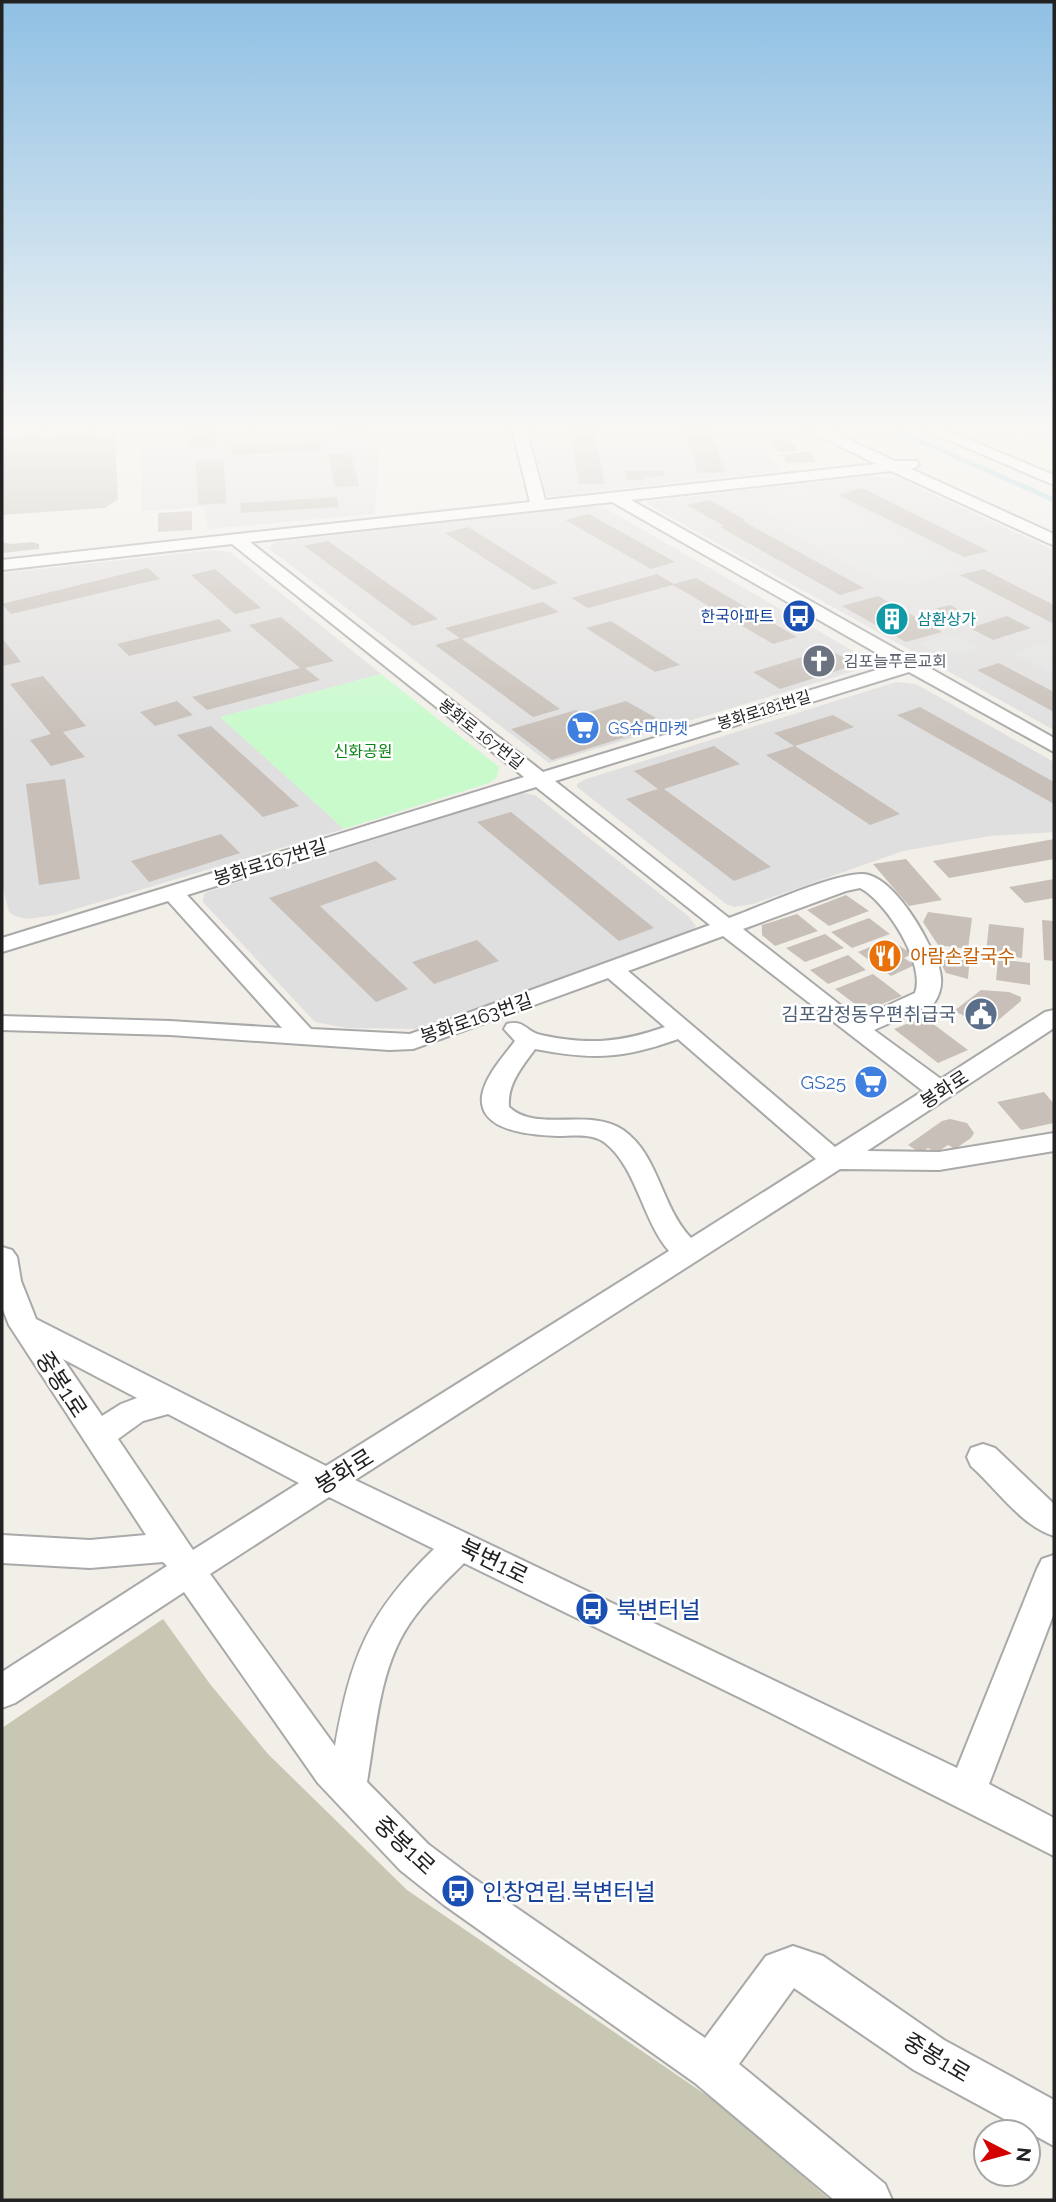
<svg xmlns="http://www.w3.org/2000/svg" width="1056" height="2202" font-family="Raleway,'Noto Sans KR',sans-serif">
	<rect width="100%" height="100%" fill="#f2efe9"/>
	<path fill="#e0dfdf" d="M140,429H513L515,438L379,446L375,514L208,529L204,507L142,511Z
		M528,429H755L780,471L551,496H547Z
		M872,476L900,479L1054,550V730L647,504L650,501Z
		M590,506L607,509L867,659L868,667L549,763L268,548L276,542Z
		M214,550L230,552L381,674L221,717L344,829L56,915L27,919L15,916L9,912L2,884V573Z
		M896,682L916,684L1054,762V832L990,836L903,851L753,904L734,907L726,904L577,787V784L586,779Z
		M523,793L535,795L688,916L696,926L693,930L562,980L418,1029L347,1028L315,1022L203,902L204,894L210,891Z"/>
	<path fill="#c7c7b4" d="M163,1619L210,1684L268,1754L407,1890L728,2110L830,2200H2V1728Z"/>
	<path fill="#eef0d5" d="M943,429H1054V477Z"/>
	<path fill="#c8facc" d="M381,674L499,767L497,778L489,783L344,829L220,717Z"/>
	<path fill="#e2e2e2" d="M798,486L965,569L908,586L897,580L885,583L781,528L791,525L743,499Z
		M951,633L979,649L956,656L945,650L935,653L918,643Z
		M1054,639V674L1013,653Z"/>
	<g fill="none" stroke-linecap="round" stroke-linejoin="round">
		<path stroke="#aad3df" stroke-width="5" d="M893,429L1054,500"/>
	</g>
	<path fill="#c7bfb8" d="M189,429H214L216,446L190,447Z
		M337,429H362L363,433L338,434Z
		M570,429H594L605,484H579Z
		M684,429H709L725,472L698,473Z
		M95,431V436L115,435L118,500L104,508L2,515V437Z
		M789,439L798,451L779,452L770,440Z
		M319,442L321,450L232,455L230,447Z
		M809,452L816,462L787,463L780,454Z
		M351,453L359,486L335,487L328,454Z
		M223,459L227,503L198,505L196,460Z
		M626,471H664L665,476L643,477L644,480H627Z
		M862,488L989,551L964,557L838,495Z
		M337,497L339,507L241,513L240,503Z
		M709,500L746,520L743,521L864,588L840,595L720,527L724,526L687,505Z
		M192,511V530L158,532V513Z
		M589,514L675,562L651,569L565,520Z
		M468,527L558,583L534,590L445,533Z
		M328,541L438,619L413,626L304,546Z
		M2,542L10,544L32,542L39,544V549L2,553Z
		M148,568L160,579L11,614L2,604Z
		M215,569L261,608L235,614L191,575Z
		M983,569L1054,605V624L960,575Z
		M657,574L674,584L696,578L797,637L773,644L673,585L588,608L571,598Z
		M878,596L942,632L906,642L842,606Z
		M543,602L559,612L462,639L560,709L533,717L435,645L460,638L445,628Z
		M950,605L975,618L959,623L934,609Z
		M1007,616L1031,628L993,640L970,628Z
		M281,617L334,661L305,668L320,680L207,710L192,697L300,668L249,625Z
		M219,619L232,631L129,656L117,644Z
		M611,621L680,665L655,672L586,628Z
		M2,638L21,662L2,666Z
		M828,649L848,660L852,666L780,689L753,672Z
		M999,663L1054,692V712L977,670Z
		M43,676L86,726L63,732L85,757L51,766L30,740L51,734L10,684Z
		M177,701L193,715L155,726L140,712Z
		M626,701L667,724L552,760L511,729L576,710L582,714Z
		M920,707L1054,782V804L897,715Z
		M833,715L854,727L795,746L900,814L870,825L766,755L794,746L774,733Z
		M211,726L299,806L263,817L177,735Z
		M714,746L740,764L664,789L771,867L734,881L626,799L658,789L634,771Z
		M65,779L80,879L39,885L26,784Z
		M511,812L654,928L619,941L477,822Z
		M221,834L240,853L149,882L131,861Z
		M1054,839V859L949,878L933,861Z
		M906,859L942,900L909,906L873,864Z
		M376,861L397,879L320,906L408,989L376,1002L269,898Z
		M1054,879V898L1025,903L1009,887Z
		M846,895L869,911L829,926L807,910Z
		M928,912L972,918L968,949L938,945L923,922Z
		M797,914L818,931L775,946L762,935V925Z
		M869,918L890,934L852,948L831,932Z
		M1042,920L1054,921V961L1044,960Z
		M989,924L1024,928L1022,958L986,953Z
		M825,934L844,948L805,962L786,948Z
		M889,939L912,954L904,958L915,965L891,976L858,952Z
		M477,940L499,961L434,984L412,962Z
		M941,951L970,955L968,979L946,973L940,962Z
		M848,955L866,970L828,984L810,970Z
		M998,959L1030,963V985L996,980Z
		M873,974L902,996L877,1006L855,1004L835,989Z
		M981,990L1009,992L1021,997V1001L989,1028L954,1011Z
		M924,1017L968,1050L938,1063L894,1029Z
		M1044,1092L1054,1104V1123L1021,1130L997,1102Z
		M950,1119L967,1123L974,1133L971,1138L955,1149L948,1145L936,1153L928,1148L921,1153L908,1145L942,1121Z"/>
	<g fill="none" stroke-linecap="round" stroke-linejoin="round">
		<defs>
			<path id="minor" d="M2,429H45L38,433L2,436Z
				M512,429H526L545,500L876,464L806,429H826L895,461H917L919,464L917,467L911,469L1054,534V545L1048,543L891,471L631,500L1054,738V752L909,672L555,781L729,918C760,907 834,873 863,874C889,875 918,922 928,943C939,963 948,983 934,1003L874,1030L941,1079L1045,1012L1054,1010V1028L867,1151L939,1152L1054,1133V1151L939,1170L840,1169L355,1480L957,1768L1037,1569L1042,1559L1054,1555V1613L989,1784L1054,1818V1856L771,1713L464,1563C445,1582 425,1601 410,1623C379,1668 376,1730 367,1782L428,1844L472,1877L705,2038L766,1956L793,1946L823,1956L944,2040L1054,2100V2146L914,2070L794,1988L739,2064L885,2184L892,2200H834L695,2083L444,1905L400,1870L318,1783L184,1592L15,1703L2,1708V1672L167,1566L163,1562L90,1568L2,1563V1535L90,1540L146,1535L9,1325L2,1307V1247L12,1250L17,1257L21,1281L36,1319L326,1466L669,1251C642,1220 637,1167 604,1142C591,1133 573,1136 558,1136C533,1135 478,1132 482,1096C485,1076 503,1057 515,1041L504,1029L507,1024C524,1019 526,1032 541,1035C587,1045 620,1043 665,1027L608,978L413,1049L389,1050L170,1035L2,1030V1016L170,1021L282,1028L168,901L2,952V938L524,777L232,544L2,570V560L530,502ZM612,502L896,664L543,772L250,542ZM536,787L710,925L410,1034L311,1029L187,895ZM860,888C886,901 926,964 915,993L858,1019L743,929L846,891ZM723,936L923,1091L835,1147L628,971ZM678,1039L816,1159L691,1238C661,1207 659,1155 623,1130C590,1107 536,1133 509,1107C507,1084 522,1067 535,1049C593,1060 622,1059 678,1039ZM63,1359L137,1398L121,1404L102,1416ZM168,1414L299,1483L193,1550L118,1439L143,1421ZM329,1497L434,1549C368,1613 351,1656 335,1746L210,1574Z
				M923,429H943L1054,475V485Z
				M983,1444L995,1448L1054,1504V1536C1020,1525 997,1489 971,1466L967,1457L971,1448Z"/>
		</defs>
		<use href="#minor" stroke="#a9a9a9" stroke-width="4"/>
		<use href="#minor" fill="#fff" fill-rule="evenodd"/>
	</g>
	<linearGradient id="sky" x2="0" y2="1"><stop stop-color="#8fc0e4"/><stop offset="0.58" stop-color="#f9f8f5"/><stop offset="1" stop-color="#f9f8f5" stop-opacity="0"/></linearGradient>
	<rect width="1056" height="738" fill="url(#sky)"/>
	<defs>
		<symbol id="bus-disc" viewBox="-11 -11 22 22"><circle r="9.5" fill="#1a4fb4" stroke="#fff"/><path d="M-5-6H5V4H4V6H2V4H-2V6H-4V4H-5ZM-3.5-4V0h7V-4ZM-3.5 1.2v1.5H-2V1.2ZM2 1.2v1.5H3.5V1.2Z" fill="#fff"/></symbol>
		<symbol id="building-disc" viewBox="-11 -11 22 22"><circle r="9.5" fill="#0f9aa8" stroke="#fff"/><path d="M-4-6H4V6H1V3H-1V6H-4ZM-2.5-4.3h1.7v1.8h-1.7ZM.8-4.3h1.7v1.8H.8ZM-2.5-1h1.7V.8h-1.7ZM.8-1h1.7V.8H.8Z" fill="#fff"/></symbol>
		<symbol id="church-disc" viewBox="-11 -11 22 22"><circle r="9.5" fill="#6b7280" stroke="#fff"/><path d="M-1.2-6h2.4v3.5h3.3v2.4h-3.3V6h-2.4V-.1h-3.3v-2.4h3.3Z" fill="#fff"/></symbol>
		<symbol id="supermarket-disc" viewBox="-11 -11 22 22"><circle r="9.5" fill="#3f7fe0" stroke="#fff"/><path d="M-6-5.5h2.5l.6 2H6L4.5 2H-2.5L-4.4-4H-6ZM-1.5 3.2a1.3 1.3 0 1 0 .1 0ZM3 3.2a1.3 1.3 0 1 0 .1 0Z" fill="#fff"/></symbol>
		<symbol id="restaurant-disc" viewBox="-11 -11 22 22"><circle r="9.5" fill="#e8710a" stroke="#fff"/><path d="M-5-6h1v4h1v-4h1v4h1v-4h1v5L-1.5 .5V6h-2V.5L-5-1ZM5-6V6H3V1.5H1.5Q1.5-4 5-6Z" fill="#fff"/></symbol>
		<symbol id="civic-disc" viewBox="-11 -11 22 22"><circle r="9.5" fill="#5c6f8a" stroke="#fff"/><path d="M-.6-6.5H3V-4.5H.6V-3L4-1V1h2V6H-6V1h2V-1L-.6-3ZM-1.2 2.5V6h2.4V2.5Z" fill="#fff"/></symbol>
	</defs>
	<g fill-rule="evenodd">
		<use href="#bus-disc" x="780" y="597" width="38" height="38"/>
		<use href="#building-disc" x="873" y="600" width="38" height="38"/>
		<use href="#church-disc" x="800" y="642" width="38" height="38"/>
		<use href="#supermarket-disc" x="564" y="709" width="38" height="38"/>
		<use href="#restaurant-disc" x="866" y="937" width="38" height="38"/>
		<use href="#civic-disc" x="962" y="995" width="38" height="38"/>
		<use href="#supermarket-disc" x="852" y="1063" width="38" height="38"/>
		<use href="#bus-disc" x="573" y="1590" width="38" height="38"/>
		<use href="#bus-disc" x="439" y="1872" width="38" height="38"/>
	</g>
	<g text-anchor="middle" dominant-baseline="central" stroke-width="5" stroke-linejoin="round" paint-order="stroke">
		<g font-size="16" fill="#164399" stroke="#fff" text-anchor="end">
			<text x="774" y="616">한국아파트</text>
		</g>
		<g font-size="16" fill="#0d838f" stroke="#fff" text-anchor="start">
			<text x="917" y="619">삼환상가</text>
		</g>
		<g font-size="16" fill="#5b616d" stroke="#fff" text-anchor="start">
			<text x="844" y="661">김포늘푸른교회</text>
		</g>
		<g font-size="16" fill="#222" stroke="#fff">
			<text transform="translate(764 710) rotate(-17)">봉화로181번길</text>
			<text transform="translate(481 734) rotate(38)">봉화로 167번길</text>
		</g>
		<g font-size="16" fill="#366cbe" stroke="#fff" text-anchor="start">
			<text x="608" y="728">GS슈머마켓</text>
		</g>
		<g font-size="16" fill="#0c8416" stroke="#fff">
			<text x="363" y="751">신화공원</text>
		</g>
		<g font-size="19" fill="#222" stroke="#fff">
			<text transform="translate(270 862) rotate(-17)">봉화로167번길</text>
			<text transform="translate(476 1018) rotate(-19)">봉화로163번길</text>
			<text transform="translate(944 1089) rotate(-33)">봉화로</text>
		</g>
		<g font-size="19" fill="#c56008" stroke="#fff" text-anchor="start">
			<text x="910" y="956">아람손칼국수</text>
		</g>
		<g font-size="19" fill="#4e5e75" stroke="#fff" text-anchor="end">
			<text x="956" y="1014">김포감정동우편취급국</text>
		</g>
		<g font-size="19" fill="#366cbe" stroke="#fff" text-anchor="end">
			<text x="846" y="1082">GS25</text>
		</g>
		<g font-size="23" fill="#222" stroke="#fff">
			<text transform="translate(62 1384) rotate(57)">중봉1로</text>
			<text transform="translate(344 1471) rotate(-32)">봉화로</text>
			<text transform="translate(494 1561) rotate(26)">북변1로</text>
			<text transform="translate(405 1845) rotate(43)">중봉1로</text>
			<text transform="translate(937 2057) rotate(31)">중봉1로</text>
		</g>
		<g font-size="23" fill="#164399" stroke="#fff" text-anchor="start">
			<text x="616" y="1609">북변터널</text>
			<text x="482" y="1891">인창연립.북변터널</text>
		</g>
	</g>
	<rect width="1056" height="2202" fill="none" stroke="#222222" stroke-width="7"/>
	<g transform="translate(1007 2153) rotate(96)"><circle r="33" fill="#ffffff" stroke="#a7a7a7" stroke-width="2"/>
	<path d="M0-5L12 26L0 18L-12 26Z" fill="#d40000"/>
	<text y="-10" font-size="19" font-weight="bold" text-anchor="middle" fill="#222222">N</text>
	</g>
</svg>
